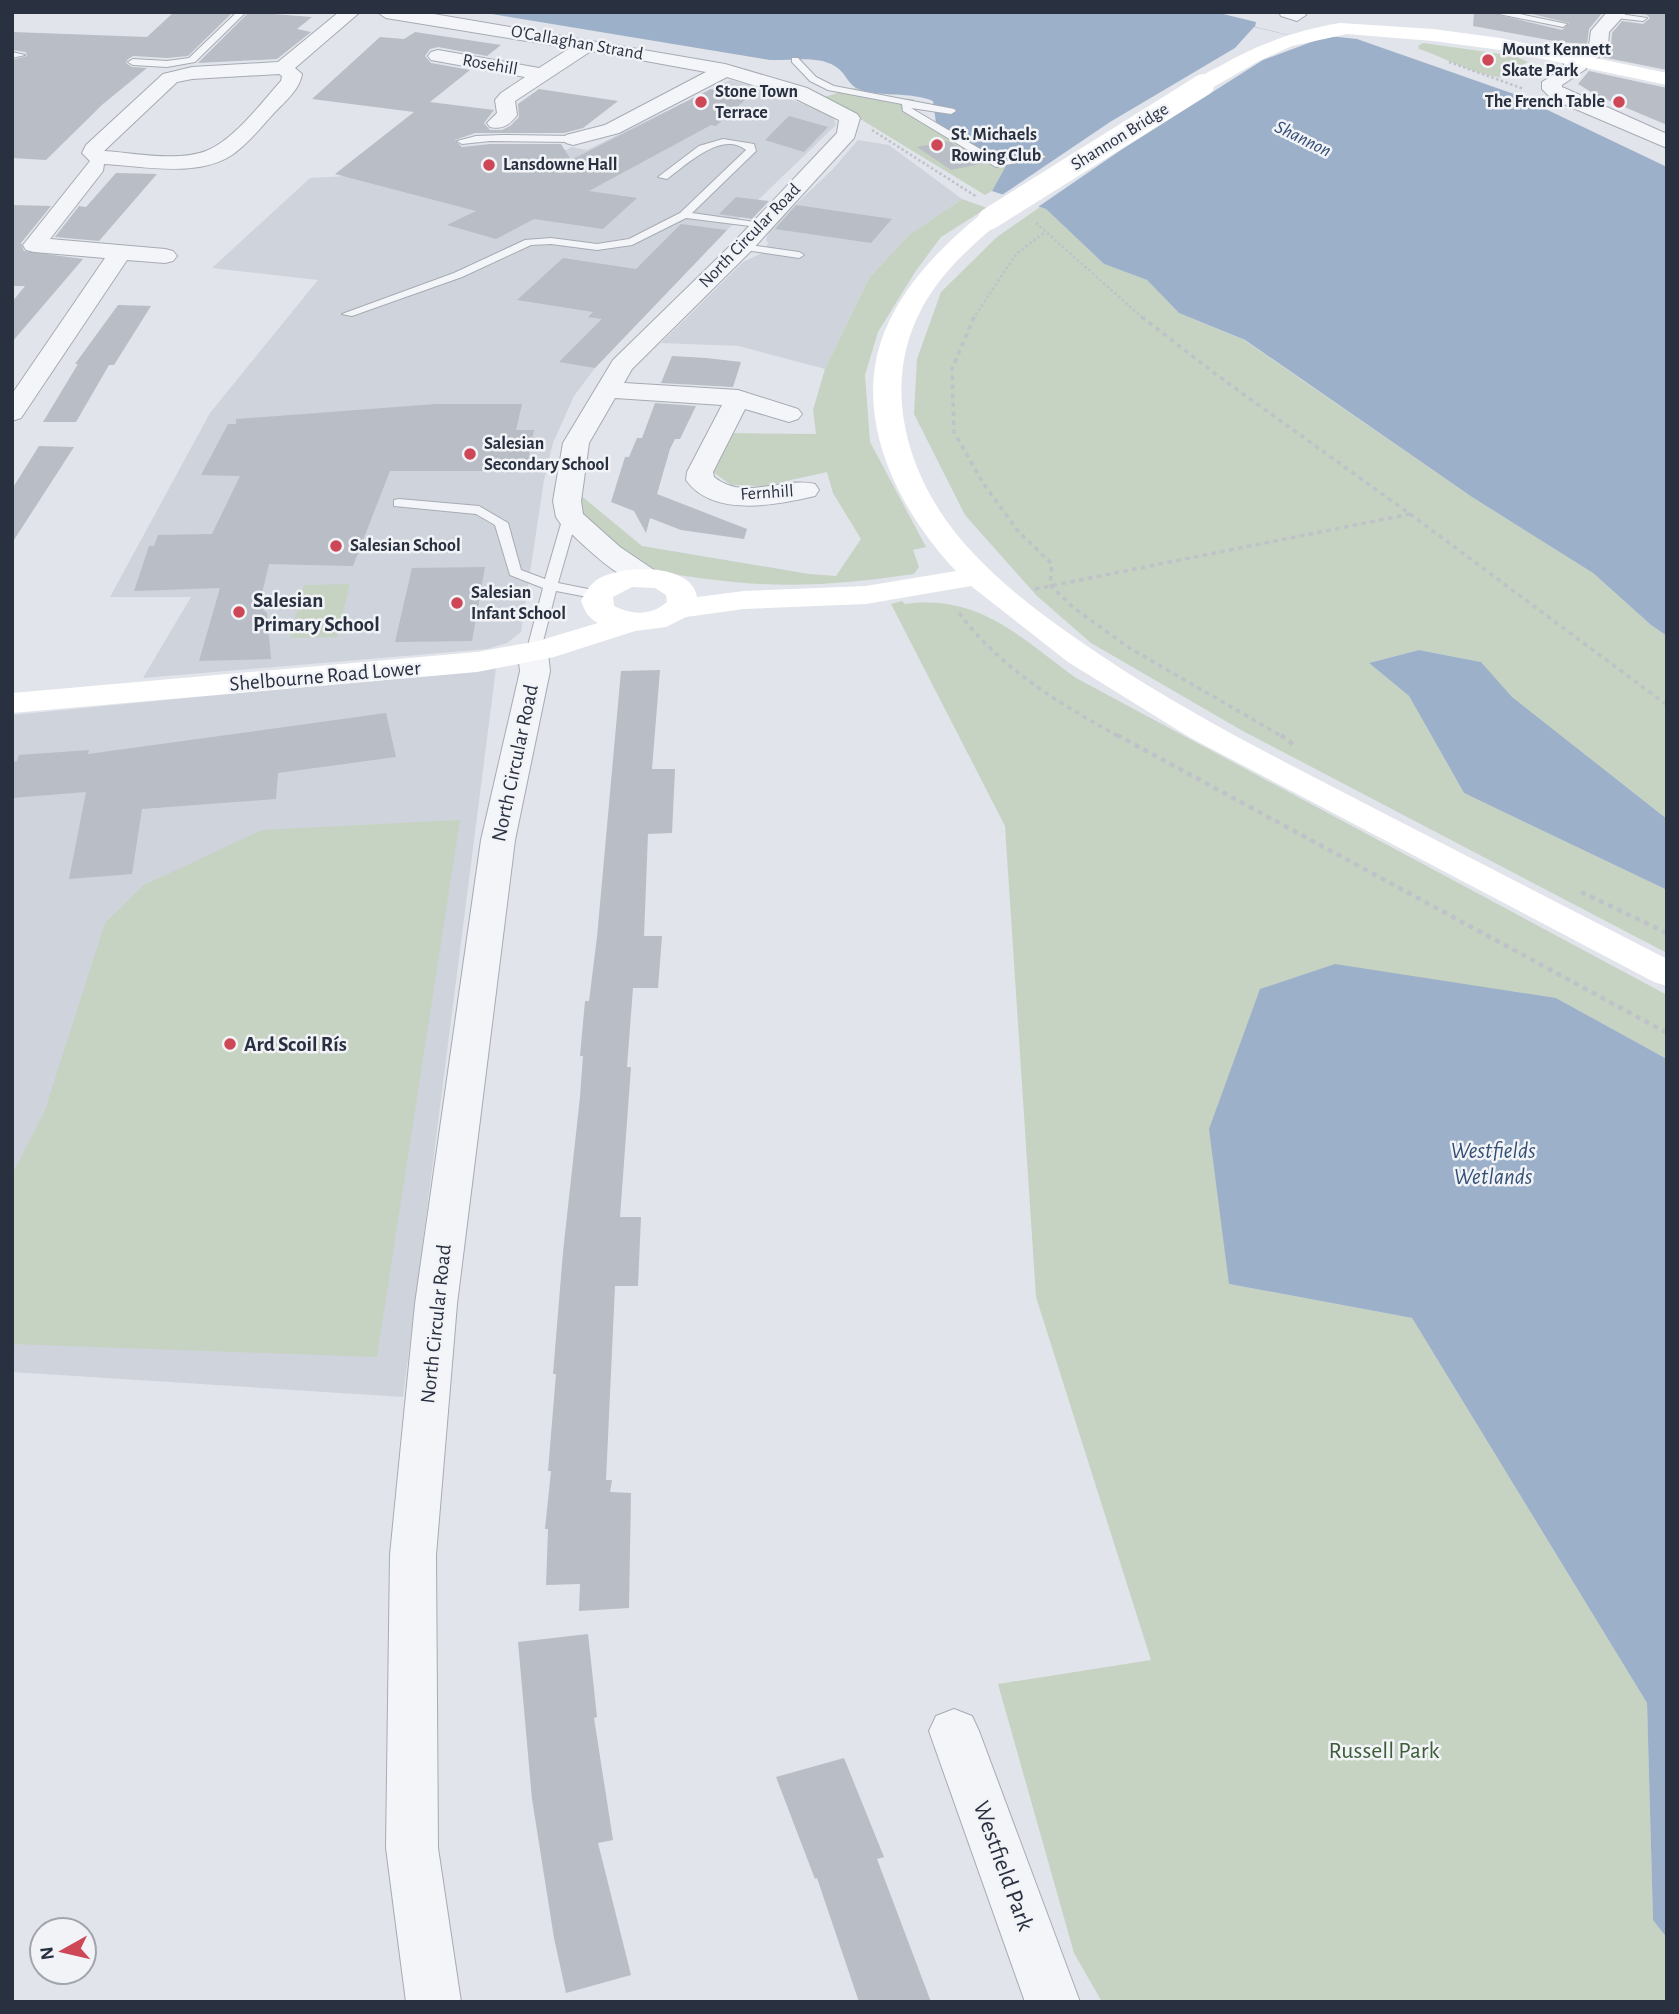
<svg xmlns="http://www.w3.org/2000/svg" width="1679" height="2014" font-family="'Alegreya Sans',sans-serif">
	<rect width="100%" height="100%" fill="#e1e4ea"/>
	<path fill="#cfd3dc" d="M730,80L762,88L828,114L834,119L836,125L727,230L595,368L574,396L553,443L544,480L521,632L507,643L487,649L143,678L191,597H110L210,413L318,280L212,268L310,178L347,176L479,192L572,147L587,150Z
		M858,140L889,145L962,199L909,235L869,278L825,369L739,346L661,343L743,262L764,252L768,243L766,239L771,228L833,169Z
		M496,668L403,1397L12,1372V715Z"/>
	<path fill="#c6d3c2" d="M1423,43L1515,56L1528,62L1518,67L1531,72C1502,91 1450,59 1419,49L1418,46Z
		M855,88L883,97L914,99L912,109L1007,166L992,191L985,195L824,97Z
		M962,199L987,208L941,237L915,272L878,332L865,375L870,442L926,547L913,550L919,567L914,574C839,585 782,589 707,579C686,576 663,574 644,565C617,550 594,524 571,503L573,489L642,546L809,574L836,576L861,539L833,493L827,472L764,486L731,485L713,472L729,433L816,434L813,410L825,369L869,278L909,235Z
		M1040,207L1046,209L1104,264L1147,280L1179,313L1244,340L1472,497L1593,573L1651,625L1667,636V819L1511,697L1481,662L1419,650L1369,663L1409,696L1464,793L1667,890V953L1241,730L1091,643L1037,596L965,515L914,414L917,359L941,292L997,237Z
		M350,584L337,637L290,638L304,585Z
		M902,601L905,604C979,594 1020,637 1076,678L1667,995V1059L1556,998L1229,1284L1412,1318L1647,1703L1653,1919L1667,1938V2002H1102L1074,1953L998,1684L1151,1660L1036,1297L1005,826L891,604Z
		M460,820L377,1357L12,1344V1175L45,1110L105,923L144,885L262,830Z"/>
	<path fill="#9cb1c9" d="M479,12H1215L1256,22L1255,27L1313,41L1329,36L1357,39L1514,94L1667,167V636L1651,625L1593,573L1472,497L1245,340L1179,313L1147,280L1104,264L1046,209L992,191L1006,166L936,123L933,101C909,91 882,98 858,89C849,85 846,75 839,69C821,54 792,61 770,60Z
		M1419,650L1481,662L1512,697L1667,819V890L1464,793L1409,696L1369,663Z
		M1335,964L1556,998L1667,1059V1938L1653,1920L1647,1703L1412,1318L1229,1284L1209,1129L1260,989Z"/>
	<path fill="#e1e4ea" d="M1254,27L1314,41L1263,60L1121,150L1035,209L999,197L1110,122L1235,48Z"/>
	<path fill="#b8bdc6" d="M174,12H233L188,56L167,58L133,56L127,60L126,63L132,67L147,68L103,104L46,160L12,158V60L27,56L26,52L12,50V32L147,37Z
		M249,12L312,17L297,29L311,32L277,59L198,63Z
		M1474,12H1487L1562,30L1569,23L1524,12H1603L1589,29L1587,44L1560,42L1473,26Z
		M1629,12H1667V70L1602,57L1611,46L1612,33L1622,21L1643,24L1650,18L1647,15Z
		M415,32L501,45L487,56L438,47L430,49L425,56L431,63L470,70L430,102L494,110L484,123L490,130H502L510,126L519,117L518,104L539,89L618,101L583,128L564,133H475L455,140L462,147L490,144H561L571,160L711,89L747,98L716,126L711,125L589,191L637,198L603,229L534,219L496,239L447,225L476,211L335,174L414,112L312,99L380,37L404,39Z
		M1589,71L1667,88V125L1596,95L1578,84Z
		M789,116L828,127L804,152L765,140Z
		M948,141L985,163L951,170L917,147Z
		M116,173L157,174L99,241L55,237L79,206L86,207Z
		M736,197L769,201L752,219L719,214Z
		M12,205L51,206L21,243L24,251L83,259L12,342V302L25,286H12Z
		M796,205L892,219L871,243L775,229Z
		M681,224L727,230L595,368L559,362L602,319L588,317L593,312L517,300L563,258L636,269Z
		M118,305L151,306L114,365H109L76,422H43L78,364H75Z
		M672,356L706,358L741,362L733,387L661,383Z
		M655,403L696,406L680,439H675L670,449L657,494L747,529L744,539L681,530L650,518L646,533L634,511L611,502L625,457H629L637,438H642Z
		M436,404H522L516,430H534L526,471H390L353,566L269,564L259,606L267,613L271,659L199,661L220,588L134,591L149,546H154L158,535L212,534L240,476L201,475L228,424H236V419Z
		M39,446L74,447L12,543V489Z
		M485,567L472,641L395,642L412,568Z
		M660,670L652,769H675L672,833L648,834L644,936H662L658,988H633L627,1067H631L620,1217H641L638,1286H615L606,1480H612L610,1492L631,1493L629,1608L579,1611L580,1584L546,1585L548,1529H545L551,1471H548L556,1374H553L563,1252L580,1097L583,1056H580L585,1001H589L597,937L621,671Z
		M386,713L396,757L278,773L276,799L142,809L132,874L69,879L86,792L12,798V762L17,761L19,755L89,750L88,754Z
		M588,1634L597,1717L594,1718L613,1840L598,1843L631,1975L566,1993L554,1938L532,1799L518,1642Z
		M844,1758L884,1857L877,1859L931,2002H859L817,1878L815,1879L776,1777Z"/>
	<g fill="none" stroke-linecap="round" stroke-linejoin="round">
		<defs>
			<path id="service" d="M237,12H246L195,62L167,67L133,65L128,62L133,59L167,61L189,58Z
				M1489,12H1510L1567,24L1563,27Z
				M1613,13L1647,18L1643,21L1616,18L1613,17Z
				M12,52L25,55L12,58Z
				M792,58H798L816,77L834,86L954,109L956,111L951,114L911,108L1002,162L1041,154L1046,157L996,167L903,111L902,104L828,90L810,81L792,62Z
				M503,135L573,136L578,139L573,142L490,141L462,144L457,141L476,136Z
				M723,139L754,144L756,151L692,213L762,223L766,224V228L686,218L632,245L597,250L551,244L531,245L462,277L352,316L342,314L454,273L525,240L551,238L597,244L629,239L680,213L746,150C722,130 686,165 667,179L658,177L699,146Z
				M742,244L799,252L804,255L799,258L738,249L737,247Z
				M399,499L479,506L508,523L521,570L545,579L563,517L570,513L575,514L577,517L558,583L598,591L605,595L598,599L556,591L540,653L533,657L528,656L526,653L543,588L510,575L495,525L476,514L394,506V500Z"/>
			<path id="minor" d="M339,12H360L295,68L302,74C300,89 285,102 274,113C261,127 248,144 232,155C197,178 143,166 104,164L103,171L50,239L165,249L173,251L177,256L173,261L165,263L127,260L21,418L12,421V394L105,258L34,252L26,250L23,245L90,161L82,153L86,145L163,74L192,67L278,62ZM279,74L282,76L281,81C262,102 233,141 206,151C176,162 135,153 104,151L177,82L192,79Z
				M377,12H422L725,64L807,88L857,114L860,118L854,138L750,252L632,369L624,383L738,390L798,409L802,414L798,419L789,422L745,409L713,472L714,477C745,502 781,476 815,484L819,490L815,496C777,505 713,518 686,480L687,472L722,405L615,398L589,443L581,501L583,514L620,547L657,572L661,578L657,584C627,592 582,543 560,523L556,517L553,501L563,443L613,360L734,242L837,133L839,120L792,97L727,77L619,133L573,145L566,143L563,139L566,135L605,125L706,72L591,51L515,101L517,115C510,125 502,130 490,127L487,123L497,113L495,100L501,93L525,77L431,60L428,56L431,52L438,50L539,68L570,48L386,18Z
				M1279,12H1304L1306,15L1297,21L1281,16Z
				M1607,12H1627L1609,32L1608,46L1598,58H1584L1581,54L1589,45L1591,31Z
				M1571,51L1578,53L1586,69L1562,85V87L1667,134V148L1552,99L1542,89V82L1565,67L1561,57Z
				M533,644L544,647L548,653L550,671L515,840L457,1304L436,1555L438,1848L461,2002H406L386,1848L390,1555L415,1304L481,840L520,671L518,653L522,647Z
				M954,1709L972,1716L979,1731L1080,2002H1025L929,1731L936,1716Z"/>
		</defs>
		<use href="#service" stroke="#a6abb4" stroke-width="2"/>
		<use href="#minor" stroke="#a6abb4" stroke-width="2"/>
		<path stroke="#bfc2c8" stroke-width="2.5" stroke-dasharray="2.5 2.5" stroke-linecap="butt" d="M1449,62L1524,89
			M872,130L977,197
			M1036,223L1144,319
			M973,319L1016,254L1045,232"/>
		<path stroke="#bfc2c8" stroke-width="3.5" stroke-dasharray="4.5 4.5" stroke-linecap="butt" d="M974,317L952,369L954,432L983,483L1018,531L1052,564L1050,585
			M1410,514L1667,705
			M1050,585L1074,608L1128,647L1283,737
			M1035,589L1410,514L1217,375L1142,317
			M959,613C1001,669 1060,704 1120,737"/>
		<path stroke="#bfc2c8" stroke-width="4.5" stroke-dasharray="5 5" stroke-linecap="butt" d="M1117,735L1667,1033
			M1281,735L1294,745
			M1581,892L1667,933"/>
		<use href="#service" fill="#f4f5f8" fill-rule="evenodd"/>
		<use href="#minor" fill="#f4f5f8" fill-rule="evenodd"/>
		<path fill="#fff" fill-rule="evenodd" d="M1340,23L1433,29L1500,38L1667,73V85L1500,50L1433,41L1347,34L1292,46L1259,61L1210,89H1196L1193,85C1199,76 1210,71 1220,66C1258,44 1297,30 1340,23Z
			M989,212L997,214L1001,219L997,224C969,248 940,274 922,308C877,391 911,488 973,553C1003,585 1038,612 1074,637C1163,700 1261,750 1358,800C1461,853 1564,906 1667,959V986L1654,982L1189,737L1068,662L971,586L866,604L744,609L686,617L666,627L635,631L554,657L477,672L12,713V693L477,652L538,641L598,623C588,618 585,611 581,601C585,593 590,584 598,579C620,565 692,562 697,597L744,591L866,586L956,571C898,510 851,417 884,333C904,284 941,247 981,214ZM632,587L655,588L666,595L667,602C651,616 632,615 614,606L613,597Z"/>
		<path stroke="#fff" stroke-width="22" d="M989,219L1203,85"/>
	</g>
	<g fill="#ce4757" stroke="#f1f3f7" stroke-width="2.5">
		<circle cx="1488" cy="60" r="7"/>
		<circle cx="701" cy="102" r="7"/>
		<circle cx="1619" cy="102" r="7"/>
		<circle cx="937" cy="145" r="7"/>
		<circle cx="489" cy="165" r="7"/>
		<circle cx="470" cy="454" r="7"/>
		<circle cx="336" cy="546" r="7"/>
		<circle cx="457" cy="603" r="7"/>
		<circle cx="239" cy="612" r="7"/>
		<circle cx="230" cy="1044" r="7"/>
	</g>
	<g text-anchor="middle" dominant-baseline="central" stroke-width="5" stroke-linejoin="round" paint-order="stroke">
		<g font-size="18" fill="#293141" stroke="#f1f3f7">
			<text transform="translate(577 43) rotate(10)">O'Callaghan Strand</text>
			<text transform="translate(490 65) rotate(10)">Rosehill</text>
			<text transform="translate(1120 137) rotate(-32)">Shannon Bridge</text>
			<text transform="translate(750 236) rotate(-46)">North Circular Road</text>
			<text transform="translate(767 493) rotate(-4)">Fernhill</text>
		</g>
		<g font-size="18" font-weight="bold" fill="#293141" stroke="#f1f3f7" text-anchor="start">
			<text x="1502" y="50">Mount Kennett<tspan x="1502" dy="21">Skate Park</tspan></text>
			<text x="715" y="92">Stone Town<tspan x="715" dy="21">Terrace</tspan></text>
			<text x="1605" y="102" text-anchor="end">The French Table</text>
			<text x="951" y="135">St. Michaels<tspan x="951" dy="21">Rowing Club</tspan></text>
			<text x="503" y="165">Lansdowne Hall</text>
			<text x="484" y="444">Salesian<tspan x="484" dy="21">Secondary School</tspan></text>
			<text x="350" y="546">Salesian School</text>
			<text x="471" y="593">Salesian<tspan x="471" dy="21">Infant School</tspan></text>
		</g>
		<g font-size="19" font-style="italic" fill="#334f75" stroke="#f1f3f7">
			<text transform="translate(1303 139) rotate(26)">Shannon</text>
		</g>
		<g font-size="21" font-weight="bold" fill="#293141" stroke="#f1f3f7" text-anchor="start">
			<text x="253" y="600">Salesian<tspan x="253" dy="24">Primary School</tspan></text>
			<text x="244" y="1044">Ard Scoil Rís</text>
		</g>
		<g font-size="21" fill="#293141" stroke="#f1f3f7">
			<text transform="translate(325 676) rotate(-5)">Shelbourne Road Lower</text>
			<text transform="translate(515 763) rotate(-78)">North Circular Road</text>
			<text transform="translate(436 1324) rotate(-84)">North Circular Road</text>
		</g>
		<g font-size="23" font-style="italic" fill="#334f75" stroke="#f1f3f7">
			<text x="1493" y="1151">Westfields<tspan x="1493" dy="26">Wetlands</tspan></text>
		</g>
		<g font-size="24" fill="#3d5d37" stroke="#f1f3f7">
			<text x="1384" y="1751">Russell Park</text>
		</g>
		<g font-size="24" fill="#293141" stroke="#f1f3f7">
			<text transform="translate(1003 1866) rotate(70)">Westfield Park</text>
		</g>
	</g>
	<rect width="1679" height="2014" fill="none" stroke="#293141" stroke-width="28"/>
	<g transform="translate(63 1951) rotate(262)"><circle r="33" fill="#f1f3f7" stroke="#a1a5ae" stroke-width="2"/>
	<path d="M0-5L12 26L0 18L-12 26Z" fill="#ce4757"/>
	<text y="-10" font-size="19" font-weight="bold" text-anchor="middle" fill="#293141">N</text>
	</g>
</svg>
